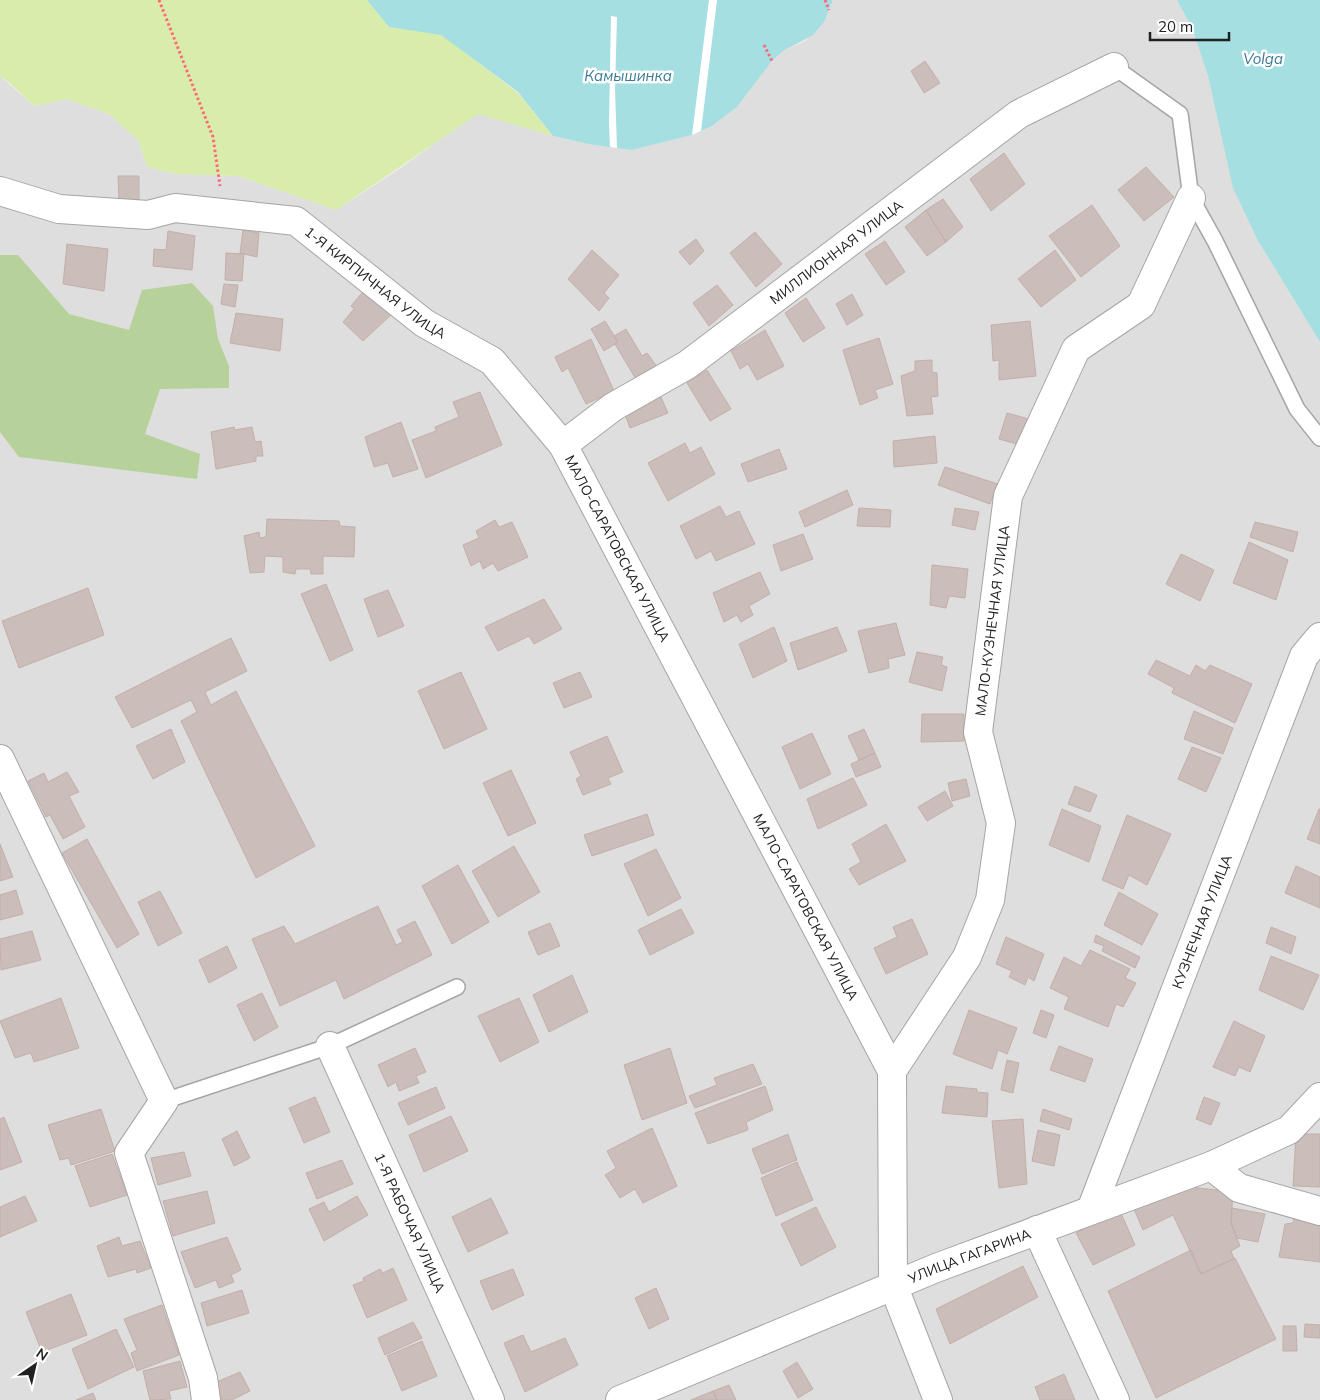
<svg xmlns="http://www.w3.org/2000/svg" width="1320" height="1400" font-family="Mulish,sans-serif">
	<rect width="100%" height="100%" fill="#f1ece7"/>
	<path fill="#dfdede" d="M833,0H1177L1192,28L1208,76L1234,188L1258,241L1320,342V1400H0V76L34,106L67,99L109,114L139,141L147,167L176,174L238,176L336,210L398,170L477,113L553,136L593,145L632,150L692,135L712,126L737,107L772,61L783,51L805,41L824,22Z"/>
	<path fill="#d8edab" d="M0,0H367L389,27L441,34L519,94L553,136L478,114L336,210L238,176L176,174L147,167L139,141L109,114L67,99L34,106L11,84L0,76Z"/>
	<path fill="#b6d29a" d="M0,255H18L69,314L129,330L142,290L192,283L213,306L218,339L229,366V388L160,389L145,434L200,454L197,479L19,457L0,432Z"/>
	<path fill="#a6dfe1" d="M367,0H833L824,22L813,35L783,51L772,61L737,107L712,126L692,135L632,150L593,145L553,136L518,92L441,35L389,27Z
		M1177,0H1320V342L1258,241L1233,188L1208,76L1192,28Z"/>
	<path fill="#fff" d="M709,0H717L701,131L692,135Z
		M611,16L617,17L615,89L617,148L610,147L609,123Z"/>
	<path fill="#cabdba" stroke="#c4afa8" d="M925,61L940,83L924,93L911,71Z
		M1004,153L1025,184L991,211L970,179Z
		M1146,167L1174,197L1144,221L1118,190Z
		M118,176H139V201L119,202Z
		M943,199L963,227L946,242L926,210Z
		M1092,205L1120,246L1081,277L1049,236Z
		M926,210L946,242L927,256L905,227Z
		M243,230L259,233L257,257L240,253Z
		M168,231L195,236L192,270L153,266L154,249L166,250Z
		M755,232L782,264L756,287L730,253Z
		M696,239L704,251L690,265L679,252Z
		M885,241L905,272L886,285L865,254Z
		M67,244L108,249L104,291L63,284Z
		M592,250L619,275L604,293L609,298L599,311L568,279Z
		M1055,250L1076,280L1041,307L1018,279Z
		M226,253L244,254L242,281L225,280Z
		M224,284L238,285L235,307L221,304Z
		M717,285L733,305L709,326L693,303Z
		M367,287L393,313L363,341L343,322L354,309L351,306Z
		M852,294L863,315L847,325L836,304Z
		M806,298L825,328L803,342L785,313Z
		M236,313L283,319L280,351L230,343Z
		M605,321L618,342L604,351L591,329Z
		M1030,321L1036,376L999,380V360L993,361L991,325Z
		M626,329L642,356L647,353L658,368L637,381L615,344L618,342L614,336Z
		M765,330L784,366L757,380L748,364L740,369L731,351Z
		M879,338L893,384L875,390L878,398L860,405L843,350Z
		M591,339L614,391L586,404L568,368L562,372L555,357Z
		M932,360V372L937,373L938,396L931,397L933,414L907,416L901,376L915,371V361Z
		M707,370L731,409L710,421L687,383Z
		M480,392L502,445L426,478L412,440L436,431L435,427L459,417L453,402Z
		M660,395L668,413L630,428L623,409Z
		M1007,413L1029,419L1020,445L999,439Z
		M401,422L418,469L393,477L388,463L374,467L365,437Z
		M234,427L235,430L252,427L255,442L261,441L263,456H256V461L216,469L211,432Z
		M935,436L937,463L894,467L893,441Z
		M685,443L690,453L701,447L715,474L668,501L648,463Z
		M779,449L787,469L748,482L741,464Z
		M945,467L998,484L990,504L938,485Z
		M847,490L853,505L805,527L799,512Z
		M720,506L726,517L739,511L755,544L716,561L711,551L696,559L680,526Z
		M859,508L891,510L890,527L857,526Z
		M955,508L979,512L975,530L952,525Z
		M267,519L339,521L340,526L355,527L354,557L323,556V574H311L310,569H296L295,574L283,572V557L265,556L264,572L250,573L244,536L259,532L260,538L266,537Z
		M495,520L499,527L512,522L528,557L498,571L493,563L483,569L480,561L471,566L463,545L479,538L476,531Z
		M1255,522L1298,532L1293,552L1250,537Z
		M803,534L813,559L781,571L773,545Z
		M1249,542L1288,560L1276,600L1233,583Z
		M1181,554L1214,570L1200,601L1166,584Z
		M932,565L968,569L965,598L949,596L946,608L930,605Z
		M760,572L770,594L749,606L753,615L741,622L737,615L724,622L713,593Z
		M326,584L353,650L330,661L301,594Z
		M88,588L104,635L19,668L2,621Z
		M388,590L404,626L378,637L364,599Z
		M544,599L562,629L534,644L529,636L498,651L485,627Z
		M896,623L905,655L888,659L889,668L869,673L858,631Z
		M774,627L787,661L753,678L739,644Z
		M837,627L847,651L798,670L790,643Z
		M231,638L247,671L205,692L211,705L236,691L315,846L256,878L181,721L197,712L191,700L132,728L115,697Z
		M917,652L943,657L941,665L947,667L942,691L909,682Z
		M1156,660L1190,676L1196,665L1205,671L1210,665L1252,684L1235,723L1172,693L1174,688L1148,674Z
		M461,672L487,729L444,749L418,691Z
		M580,672L592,697L564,708L553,683Z
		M1194,711L1233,728L1223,754L1184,739Z
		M922,714H964V741L921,742Z
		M171,729L185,762L153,779L136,746Z
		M864,729L875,753L859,760L848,736Z
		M812,733L831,774L800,789L782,747Z
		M607,736L623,772L608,778L611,784L583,795L576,779L581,776L570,752Z
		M1192,747L1221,758L1206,792L1178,779Z
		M875,753L881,767L856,777L851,764Z
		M511,770L536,823L508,836L483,783Z
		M67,772L79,792L69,796L85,827L63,839L50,815L46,817L28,781L44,773L48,782Z
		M853,778L867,805L818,829L807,799Z
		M966,779L970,796L952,801L948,783Z
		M1075,786L1097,795L1090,812L1068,804Z
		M945,791L953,806L927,821L918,807Z
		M1062,809L1101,826L1089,862L1049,845Z
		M1319,809H1320V844L1307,839Z
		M647,814L654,835L592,856L584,835Z
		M1127,815L1171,834L1147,885L1129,875L1123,889L1102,880Z
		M886,824L906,861L859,885L849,869L861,862L852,844Z
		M87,839L139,934L117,948L62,853Z
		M0,844L13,877L0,881Z
		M514,846L540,892L498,917L472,871Z
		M656,849L681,898L648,916L624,864Z
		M458,865L489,922L452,944L422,886Z
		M1296,866L1320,877V908L1285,893Z
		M16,890L23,914L0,920V895Z
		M160,891L182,933L158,946L138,902Z
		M1119,892L1158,914L1142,945L1104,925Z
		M378,906L396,945L403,942L397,930L415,921L432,955L344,999L336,980L280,1006L252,939L284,926L295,944Z
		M681,909L694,933L650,955L638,930Z
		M912,919L928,954L886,974L874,948L897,937L893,927Z
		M550,923L560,946L538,955L528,932Z
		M1271,927L1296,937L1291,954L1266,943Z
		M32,931L41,960L1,970L0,939Z
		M1096,935L1140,957L1135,968L1102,951L1104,946L1094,942Z
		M1006,937L1044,954L1034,981L1028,977L1025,985L1009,977L1012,971L996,964Z
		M227,946L237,968L209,983L199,960Z
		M1090,950L1130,969L1125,978L1136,983L1123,1007L1116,1004L1108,1027L1064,1009L1069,997L1050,988L1064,957L1081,966Z
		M1271,956L1319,975L1303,1010L1259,990Z
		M572,975L588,1012L549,1032L533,995Z
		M262,993L278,1027L254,1041L237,1005Z
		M61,998L79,1048L34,1062L31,1053L15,1058L0,1021Z
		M519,998L539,1042L500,1062L478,1016Z
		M969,1010L1017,1028L1007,1054L998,1050L992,1069L953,1054Z
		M1041,1010L1054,1015L1046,1038L1033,1033Z
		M1234,1021L1265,1036L1250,1072L1239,1067L1235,1076L1213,1067Z
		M1059,1046L1093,1059L1085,1082L1050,1070Z
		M415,1048L426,1072L416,1076L419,1083L399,1091L396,1082L388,1087L378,1065Z
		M670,1048L687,1103L642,1120L624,1065Z
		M1007,1060L1019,1063L1013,1093L1001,1090Z
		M753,1064L762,1084L695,1108L689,1096L717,1085L714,1078Z
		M765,1086L773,1110L746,1122L748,1130L708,1144L695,1113Z
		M946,1086L977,1089V1092L988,1093L987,1117L942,1113Z
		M436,1087L445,1108L408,1125L398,1103Z
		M315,1097L330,1132L304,1143L289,1108Z
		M1204,1097L1220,1103L1211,1125L1196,1119Z
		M101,1109L115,1151L71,1165L69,1158L60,1160L48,1125Z
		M1043,1109L1072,1119L1069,1130L1040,1121Z
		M451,1116L468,1151L424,1172L409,1135Z
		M4,1117L22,1162L0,1170V1119Z
		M1023,1119L1027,1184L999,1188L992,1121Z
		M652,1128L677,1186L643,1203L635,1189L620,1198L605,1175L616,1168L607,1151Z
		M1038,1130L1060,1135L1054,1166L1032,1161Z
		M237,1131L250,1158L234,1166L222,1139Z
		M788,1134L797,1160L762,1174L752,1149Z
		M1296,1134H1320V1187L1293,1186Z
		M184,1152L191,1176L158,1185L151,1158Z
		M112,1154L127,1195L90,1207L75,1166Z
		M342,1160L353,1184L317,1199L306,1173Z
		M797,1162L813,1200L776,1216L761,1178Z
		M1173,1185L1233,1192L1231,1223L1240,1246L1231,1251L1234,1259L1201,1274L1173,1215L1143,1230L1131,1202Z
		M207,1191L215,1223L173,1236L163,1201Z
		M25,1196L37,1221L0,1237V1207Z
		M357,1196L368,1215L324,1241L309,1209L324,1202L329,1212Z
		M491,1198L508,1233L468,1252L452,1217Z
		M816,1207L836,1247L801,1266L781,1224Z
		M1232,1208L1265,1214L1258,1242L1237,1238L1231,1223Z
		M1120,1211L1135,1245L1093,1265L1076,1233Z
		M1295,1215L1320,1218V1262L1279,1257L1285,1224L1293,1223Z
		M119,1237L122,1246L140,1241L151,1268L137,1273L136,1269L108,1277L97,1246Z
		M227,1237L241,1270L231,1275L234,1282L219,1288L216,1280L195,1288L181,1252Z
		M1191,1250L1201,1274L1235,1258L1276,1339L1156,1398L1108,1291Z
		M1023,1266L1038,1297L950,1344L936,1309Z
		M393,1268L407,1300L367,1318L353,1285L364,1281L363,1278L380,1269L383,1273Z
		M513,1269L524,1295L492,1310L480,1281Z
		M656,1288L669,1319L649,1329L635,1298Z
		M242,1290L249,1313L207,1326L201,1303Z
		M71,1294L87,1335L42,1352L26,1312Z
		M162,1305L179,1355L137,1371L131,1353L137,1350L124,1319Z
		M413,1322L422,1338L385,1355L378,1338Z
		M1305,1324L1320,1325V1338L1304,1337Z
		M1283,1326H1296L1297,1351H1283Z
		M116,1329L134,1367L88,1389L72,1349Z
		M523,1335L531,1352L565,1338L578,1365L525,1392L504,1343Z
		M422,1341L437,1376L402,1391L387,1356Z
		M180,1361L187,1387L169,1391L171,1399L150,1400L143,1371Z
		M797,1362L813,1389L798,1398L783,1371Z
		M240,1372L250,1391L232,1400H222L214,1383Z
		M1064,1374L1075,1400H1040L1035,1387Z
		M729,1385L736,1400H717L713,1391Z
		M713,1391L717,1400H691Z
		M93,1393L96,1400H76Z"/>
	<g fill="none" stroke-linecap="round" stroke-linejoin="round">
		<defs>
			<path id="service" d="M1114,67L1180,114L1191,198L1215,241L1297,409L1320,438
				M164,1101L330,1046L457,987"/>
			<g id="minor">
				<path id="s1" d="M0,191L59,209L148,215L175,208L296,221L424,323L492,361L563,445L892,1071L893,1285L938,1400"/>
				<path id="s2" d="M563,445L613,407L687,365L1019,114L1114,67"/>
				<path d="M0,759L164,1101L129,1153L203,1378L206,1400"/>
				<path id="s3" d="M330,1046L490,1400"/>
				<path id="s4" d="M892,1071L967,957L990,900L1001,823L978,732L1008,496L1076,349L1141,305L1191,198"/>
				<path d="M1211,1166L1289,1130L1320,1097"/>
				<path id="s5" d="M1091,1210L1304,656L1320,637"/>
				<path d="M1037,1230L1115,1400"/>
				<path id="s6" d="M620,1400L936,1268L1211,1166L1239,1188L1320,1211"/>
			</g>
		</defs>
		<use href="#service" stroke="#a5a5a5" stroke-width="18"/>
		<use href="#minor" stroke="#a5a5a5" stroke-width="30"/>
		<path stroke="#ff6a78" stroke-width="3" stroke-dasharray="2.5 2.5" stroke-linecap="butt" d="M159,0L213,137L220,186
			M825,0L829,10
			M764,45L772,61"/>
		<use href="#service" stroke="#fff" stroke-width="15"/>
		<use href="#minor" stroke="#fff" stroke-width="28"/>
	</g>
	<g text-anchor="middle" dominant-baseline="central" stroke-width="5" stroke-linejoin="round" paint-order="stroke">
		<g font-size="14" fill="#212121" stroke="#fff">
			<text stroke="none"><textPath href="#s2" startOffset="335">МИЛЛИОННАЯ УЛИЦА</textPath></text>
			<text stroke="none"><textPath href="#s1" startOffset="401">1-Я КИРПИЧНАЯ УЛИЦА</textPath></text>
			<text stroke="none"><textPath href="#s1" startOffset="769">МАЛО-САРАТОВСКАЯ УЛИЦА</textPath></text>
			<text stroke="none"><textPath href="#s4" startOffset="482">МАЛО-КУЗНЕЧНАЯ УЛИЦА</textPath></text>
			<text stroke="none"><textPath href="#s1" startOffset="1174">МАЛО-САРАТОВСКАЯ УЛИЦА</textPath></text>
			<text stroke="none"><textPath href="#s5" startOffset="309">КУЗНЕЧНАЯ УЛИЦА</textPath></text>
			<text stroke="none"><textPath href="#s3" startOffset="194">1-Я РАБОЧАЯ УЛИЦА</textPath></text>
			<text stroke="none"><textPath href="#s6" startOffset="378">УЛИЦА ГАГАРИНА</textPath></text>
		</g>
		<g font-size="15" font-style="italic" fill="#3c7a95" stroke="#fff">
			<text x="1263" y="58">Volga</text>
			<text x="628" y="75">Камышинка</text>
		</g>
	</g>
	<g transform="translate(35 1365) rotate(34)" stroke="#ffffff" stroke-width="4" paint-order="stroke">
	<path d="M0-4L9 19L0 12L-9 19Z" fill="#212121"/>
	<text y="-8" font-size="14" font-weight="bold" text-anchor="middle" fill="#212121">N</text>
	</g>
	<path d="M1150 32v8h79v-8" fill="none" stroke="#212121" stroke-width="2.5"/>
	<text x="1158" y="32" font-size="15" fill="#212121" stroke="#ffffff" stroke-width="4" paint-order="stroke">20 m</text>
</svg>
